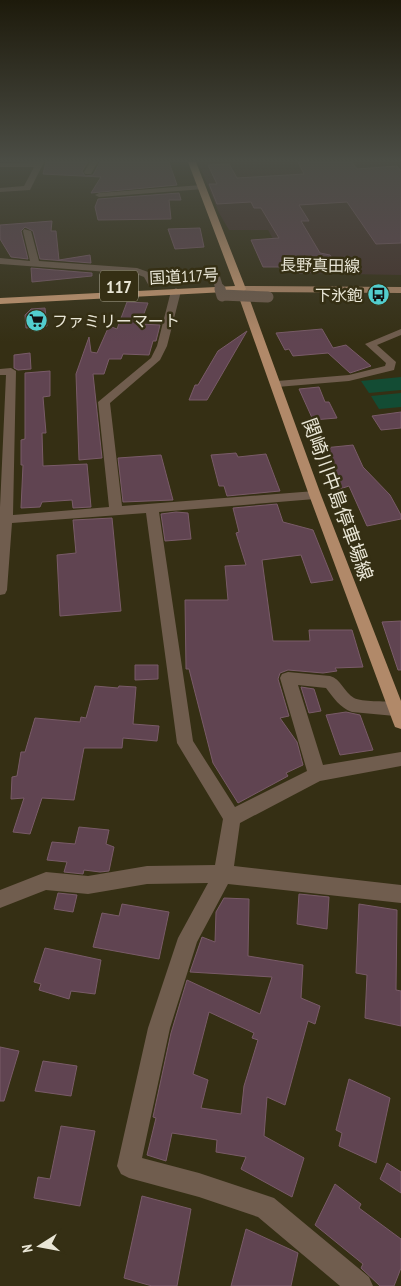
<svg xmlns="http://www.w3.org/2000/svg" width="401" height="1286" font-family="'PT Sans Narrow','Noto Sans JP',sans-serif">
	<rect width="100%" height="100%" fill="#352f14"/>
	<path fill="#45312c" d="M198,162H401V275L292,273L268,230H229L219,213Z"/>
	<path fill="#134c34" d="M401,377V390L369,393L361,381Z
		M401,393V407L379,409L371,396Z"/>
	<path fill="#604451" stroke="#795b68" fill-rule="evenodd" d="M46,162H88L82,171L85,176L93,175L100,162H169L177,185L91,193L101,177L43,174Z
		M298,162H352L357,169L397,166L401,171V243L376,244L347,202L299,205L309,221H301L320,253L330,255L339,270L299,273L296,267H263L251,240L279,238L261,208H254L251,202L217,204L209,184H217L208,165L229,164L237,178L304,174Z
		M179,193L181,200H169L171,219L98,220L95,207L98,199Z
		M52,221L51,231H56L59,260L90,255L91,263L40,259L33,231L25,227L21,231L28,259L11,257L0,239V225Z
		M200,228L204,247L175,249L168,229Z
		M31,268L92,273V276L32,282Z
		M127,302L148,303L140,324L160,325L156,341H153L149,355L123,354L121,359H109L104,374H93L102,458L79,460L76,374L89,337L91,352L97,353L109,326L117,329Z
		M45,308L47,326L26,328L25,315L31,309Z
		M322,329L333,348L346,345L371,366L350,373L328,353L293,356L289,349L285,350L276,333Z
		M247,331L207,400H189L195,385H198L218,351Z
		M30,353L31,369L18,370L14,368V355Z
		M50,371V396L43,397L46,433H42L43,466L87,464L91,507L73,508L72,500L42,502L40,507L21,508L23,465H21V440L25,439V373Z
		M319,387L325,402H329L337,418L313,420L299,389Z
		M401,412V428L381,430L372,416Z
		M353,445L363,467L390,495L401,515V519L367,526L349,486L337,490L325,478L314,449Z
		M236,453L238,457L266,454L280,491L227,496L224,486H219L211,455Z
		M161,455L173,500L123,502L118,458Z
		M277,504L283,522L313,530L333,580L311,583L301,555L262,560L273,641H310L309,630H352L363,667L335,668L337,671L323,673L288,670L280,673L278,679L289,716L280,718L297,742L303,765L286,773L288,776L238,803L213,763L189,669H186L185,600H228L225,566L246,565L236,533L239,532L233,508Z
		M176,512L188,513L191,539L165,541L161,514Z
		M112,518L121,611L60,616L57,555L76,553L73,520Z
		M401,621V670H398L382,622Z
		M135,665H158V679L135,680Z
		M95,686L118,688L119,686L136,687L133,724L159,726L157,741L123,738L122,748H84L74,800L42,798L30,834L13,832L24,798L11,799L12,777L17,776L21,752H25L35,718L80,722L81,717L86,718Z
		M301,687L314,689L321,711L309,713Z
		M346,712L360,715L373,750L340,755L326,715Z
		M79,827L109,830L106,844L114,847L109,871L100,872L84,870L83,874L64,872L67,862L47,860L52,842L75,844Z
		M58,893L77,895L73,912L54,909Z
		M299,894L329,897L327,929L297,924Z
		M224,898L249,899L248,956L303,965L301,998L320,1006L315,1024L308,1021L285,1105L267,1097L264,1136L304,1158L292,1197L241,1169L246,1157L216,1152L217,1140L172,1133L166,1161L147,1155L156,1118L153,1117L171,1033L187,980L260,1014L272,977L190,972L202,937L215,942L216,912ZM209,1012L254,1033L252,1038L258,1040L244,1086L241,1114L201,1108L208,1080L193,1074Z
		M122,904L169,912L159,959L93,947L102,913L119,916Z
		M359,904L397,910L396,990L401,991V1026L365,1018L367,975L356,973Z
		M45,948L101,960L95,994L71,991L69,999L39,990L41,984L34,982Z
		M0,1047L19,1051L4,1101H0Z
		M43,1061L77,1066L71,1096L35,1091Z
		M349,1079L390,1098L376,1163L339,1146L342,1133L336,1130Z
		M61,1126L95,1131L80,1206L34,1198L38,1177L50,1179Z
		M387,1163L401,1172V1193L380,1179Z
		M335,1184L361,1204L359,1208L401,1239V1268L394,1286H380L361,1268L363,1264L315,1225Z
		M142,1196L191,1209L177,1286H152L124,1278Z
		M246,1229L298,1253L291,1286H231Z"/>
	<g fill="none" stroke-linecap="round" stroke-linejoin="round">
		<path fill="#705d4e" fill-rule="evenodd" d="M44,162L30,190L0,192V188L24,186L34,167H0V163Z
			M90,162H98L91,174H85L84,172Z
			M201,185H204V189L99,197L95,195L99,193Z
			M24,229L31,231L39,261L137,268L151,273L157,284L155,286H149L144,277L136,274L0,264V258L30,261L23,231Z
			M176,288L181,291L167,346L160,360L110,403L122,506L315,491L321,495L315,499L159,512L193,741L235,807L307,771L280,678L282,674L288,672L330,676C341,679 344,692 354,698C362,702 385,701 395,702L401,705V714L395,716L352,712C340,708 333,697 326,688L298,685L323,765L401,752V766L320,781L240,823L234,866L401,885V903L228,884L197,942L170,1028L142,1158L199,1173L274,1198L369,1277L373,1286H340L258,1217L199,1197L129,1178L121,1174L117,1166L148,1028L178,938L208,883L147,884L88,894L46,890L0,908V890L46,872L88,876L147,866L215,865L223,819L177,743L146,513L12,523L7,590L5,594L0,595V507L6,375H0V369L11,368L16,371L13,515L109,507L98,402L151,358L157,346L171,291Z
			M401,329V335L377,345L396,362L394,370L349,381L277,387L272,384L277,381L349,375L385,366L386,363L365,344Z"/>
		<path fill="#b18969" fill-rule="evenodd" d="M241,286L401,287V293L247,292L321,495L401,701V729L395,727L393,722L309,495L236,289Z"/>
		<path fill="#ca9b74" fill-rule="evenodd" d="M188,162H196L246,289L244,291L0,304V298L235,286Z"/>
		<path stroke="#705d4e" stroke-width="8" d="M214,271L220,290"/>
		<path stroke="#705d4e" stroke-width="11" d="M220,289L222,296
			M222,295L268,297"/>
	</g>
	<linearGradient id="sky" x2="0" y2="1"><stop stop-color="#1d1a0b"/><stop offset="0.47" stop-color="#4b4d45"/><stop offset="1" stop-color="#4b4d45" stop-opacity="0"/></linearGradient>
	<rect width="401" height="342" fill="url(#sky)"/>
	<defs>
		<symbol id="bus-disc" viewBox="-11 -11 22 22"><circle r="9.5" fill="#52cdce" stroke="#352f14"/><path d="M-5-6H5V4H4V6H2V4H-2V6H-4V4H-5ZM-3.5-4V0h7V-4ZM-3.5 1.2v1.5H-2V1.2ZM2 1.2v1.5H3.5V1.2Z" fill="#111"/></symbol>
		<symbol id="supermarket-disc" viewBox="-11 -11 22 22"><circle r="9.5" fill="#52cdce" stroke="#352f14"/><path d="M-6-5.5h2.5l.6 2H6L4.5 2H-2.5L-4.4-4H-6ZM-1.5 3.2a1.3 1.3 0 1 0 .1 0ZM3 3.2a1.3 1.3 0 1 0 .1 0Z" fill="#111"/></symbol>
	</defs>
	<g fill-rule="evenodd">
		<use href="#bus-disc" x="366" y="282" width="25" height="25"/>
		<use href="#supermarket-disc" x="24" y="308" width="25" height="25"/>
	</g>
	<g text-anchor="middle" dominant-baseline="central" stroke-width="5" stroke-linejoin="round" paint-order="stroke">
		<g font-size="16" fill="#e9e6d6" stroke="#352f14">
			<text transform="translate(320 265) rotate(1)">長野真田線</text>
			<text transform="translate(184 276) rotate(-3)">国道117号</text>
		</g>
		<g font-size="16" fill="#e9e6d6" stroke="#352f14" text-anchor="end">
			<text x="363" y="295">下氷鉋</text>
			<text x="52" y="321" text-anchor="start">ファミリーマート</text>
		</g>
		<rect fill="#352f14" stroke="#b3af9c" stroke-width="1" x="100" y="270.5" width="38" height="31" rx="4"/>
		<g font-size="18" font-weight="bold" fill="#e9e6d6">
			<text x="119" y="286">117</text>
		</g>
		<g font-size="19" fill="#e9e6d6" stroke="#352f14">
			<text transform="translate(338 499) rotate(70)">関崎川中島停車場線</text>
		</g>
	</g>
	<g transform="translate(40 1246) rotate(259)" stroke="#352f14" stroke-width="4" paint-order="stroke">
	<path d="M0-4L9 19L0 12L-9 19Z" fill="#e9e6d6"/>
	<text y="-8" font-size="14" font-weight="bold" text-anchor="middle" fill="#e9e6d6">N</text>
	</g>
</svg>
